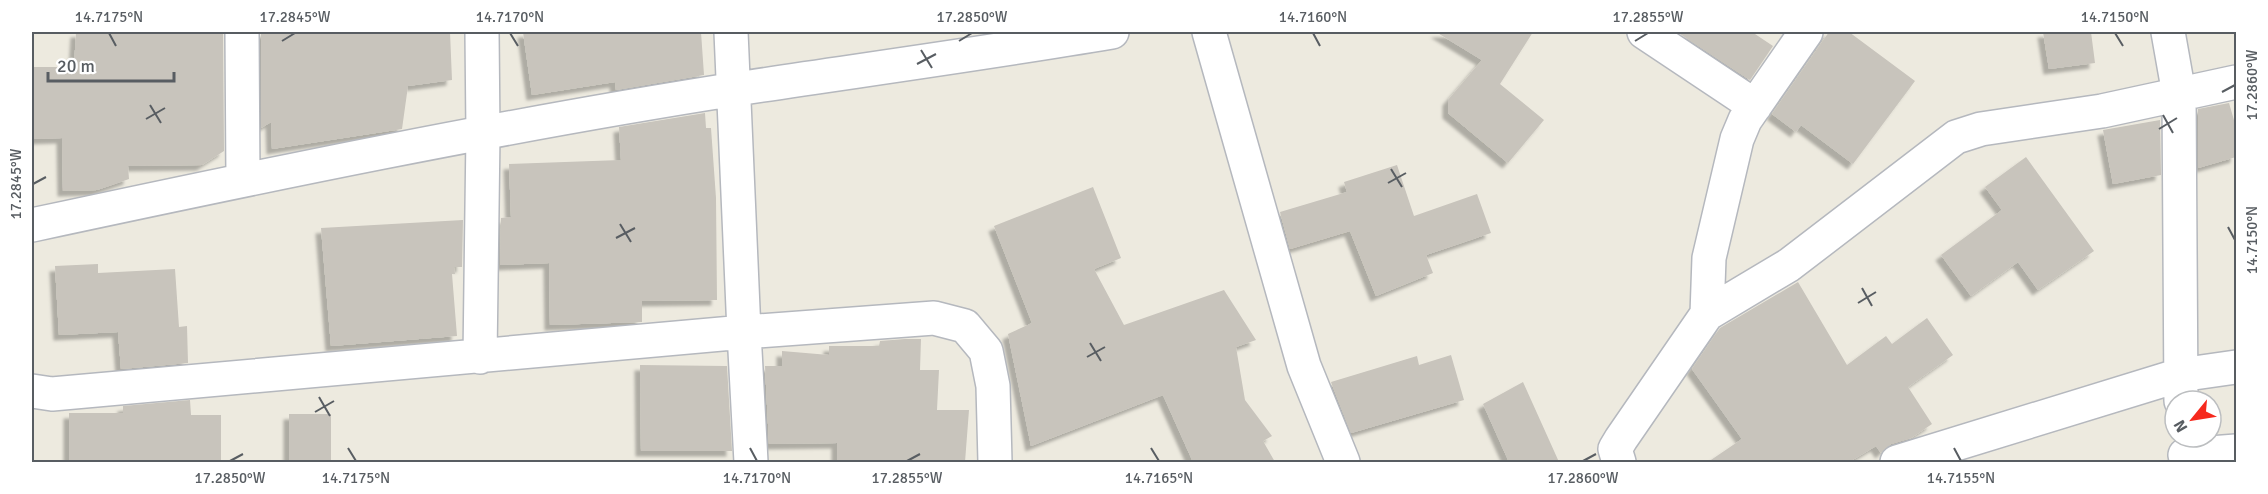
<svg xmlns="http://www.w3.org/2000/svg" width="2268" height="494" font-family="Signika,sans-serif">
	<defs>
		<filter id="shadow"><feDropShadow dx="-5.5" dy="5.5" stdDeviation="1.5" flood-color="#0004"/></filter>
	</defs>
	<rect width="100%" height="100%" fill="#edeadf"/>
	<path fill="#c8c4bc" filter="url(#shadow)" d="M76,32H223L224,151L202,165L128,166L129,179L97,190L63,191L62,138L32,139V67H74Z
		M261,32H450L452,80L408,86L402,129L272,149L271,122L261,128Z
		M523,32H701L704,75L616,90L615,82L532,95Z
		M1436,32H1533L1500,84L1544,120L1508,163L1448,113V100L1482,60Z
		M1677,32H1752L1773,46L1750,80Z
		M1829,32H1849L1915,81L1853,164L1801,125L1796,132L1772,114Z
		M2043,32H2091L2095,63L2049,69Z
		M2229,103L2236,127V157L2198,168V109Z
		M705,113L706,128H711L716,198L717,300L642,301V322L550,325L549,263L500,265L501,218L511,217L509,164L621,160L619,127Z
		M2160,120L2161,175L2113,184L2103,130Z
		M2026,157L2094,251L2038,290L2018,262L1971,296L1941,255L2002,210L1985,187Z
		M1397,165L1414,216L1477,194L1491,233L1426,255L1433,273L1376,296L1350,231L1290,249L1280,212L1347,192L1344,182Z
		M1093,187L1121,258L1094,269L1124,325L1224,290L1256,340L1236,347L1245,400L1272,436L1263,441L1275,462H1193L1163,395L1031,446L1008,334L1032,323L994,226Z
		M463,220L462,267H454L455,274H452L457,336L331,346L321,228Z
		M98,264V273L175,269L179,327L187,326L188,363L121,369L118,332L59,335L55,266Z
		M1798,282L1847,365L1886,336L1892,344L1927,318L1953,355L1908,387L1932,424L1911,438L1891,444L1881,453L1876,446L1849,462H1708L1742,439L1692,369L1720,328Z
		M905,339H921L920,370H939L937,410H969L965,462H837V443L769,444L765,366H782V351L829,355V346H879L880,341Z
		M1451,355L1464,400L1351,433L1331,382L1417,356L1419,365Z
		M640,365L727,366L732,451H641Z
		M1523,382L1559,462H1509L1483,404Z
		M190,400L191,415H221V462H69V413H123V406Z
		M289,414H331V462H289Z"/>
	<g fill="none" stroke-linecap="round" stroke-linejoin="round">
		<defs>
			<path id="minor" d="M242,32L243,180
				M731,32L744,332L751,462
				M1209,32L1304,366L1343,462
				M1644,32L1755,106
				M2168,32L2179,94L2181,401
				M32,225C265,175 500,126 736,89C862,70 987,53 1112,32
				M1707,314L1709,258L1737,139L1745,120L1806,32
				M480,357L483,134L482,32
				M32,391L52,394L744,332L934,318L965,326L986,351L993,386L995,462
				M2185,455L2236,451
				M1619,462L1615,449L1621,439L1707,314L1789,265L1956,137L1981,129L2102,111L2236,82
				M1897,462L2180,375L2236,367"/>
		</defs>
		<use href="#minor" stroke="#b5b8be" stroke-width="36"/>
		<use href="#minor" stroke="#fff" stroke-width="33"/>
	</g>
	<path fill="none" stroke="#585d62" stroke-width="2" d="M109,33L116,46M510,33L518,46M1313,33L1320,46M2115,33L2123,46M282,41L295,33M959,41L972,33M1635,41L1648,33M921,50L932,68M917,64L936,54M2222,92L2235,85M150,105L161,123M2163,115L2173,133M146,119L165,108M2159,129L2177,118M1391,169L1402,187M1388,183L1406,173M33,184L46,177M620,224L631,242M2228,227L2235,240M616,238L635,228M1862,288L1872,306M1858,303L1876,292M1090,343L1101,361M1087,357L1105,347M319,397L330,416M315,412L334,401M348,448L356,461M750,448L757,461M1151,448L1159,461M1954,448L1961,461M230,461L243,454M907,461L920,454M1583,461L1596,454"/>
	<rect width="2268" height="494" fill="none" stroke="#ffffff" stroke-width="66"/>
	<g transform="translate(2193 419) rotate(240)"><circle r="28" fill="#ffffff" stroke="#bcbec0" stroke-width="1.5"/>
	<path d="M0-4.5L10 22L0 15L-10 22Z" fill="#f6291d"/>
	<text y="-9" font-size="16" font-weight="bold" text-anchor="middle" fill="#585d62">N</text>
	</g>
	<path d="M48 72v9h126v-9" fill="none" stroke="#585d62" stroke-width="3"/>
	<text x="57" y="72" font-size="18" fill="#585d62" stroke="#ffffff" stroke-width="4.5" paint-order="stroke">20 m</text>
	<rect x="33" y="33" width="2202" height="428" fill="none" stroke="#585d62" stroke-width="2"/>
	<g font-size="15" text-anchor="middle" fill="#585d62">
		<text x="109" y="22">14.7175°N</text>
		<text x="295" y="22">17.2845°W</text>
		<text x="510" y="22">14.7170°N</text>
		<text x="972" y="22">17.2850°W</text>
		<text x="1313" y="22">14.7160°N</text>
		<text x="1648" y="22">17.2855°W</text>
		<text x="2115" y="22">14.7150°N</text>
		<text transform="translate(2252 85) rotate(-90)" y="5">17.2860°W</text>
		<text transform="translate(16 184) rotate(-90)" y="5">17.2845°W</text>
		<text transform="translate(2252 240) rotate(-90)" y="5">14.7150°N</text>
		<text x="230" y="483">17.2850°W</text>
		<text x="356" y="483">14.7175°N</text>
		<text x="757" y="483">14.7170°N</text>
		<text x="907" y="483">17.2855°W</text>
		<text x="1159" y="483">14.7165°N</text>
		<text x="1583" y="483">17.2860°W</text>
		<text x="1961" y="483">14.7155°N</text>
	</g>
</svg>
